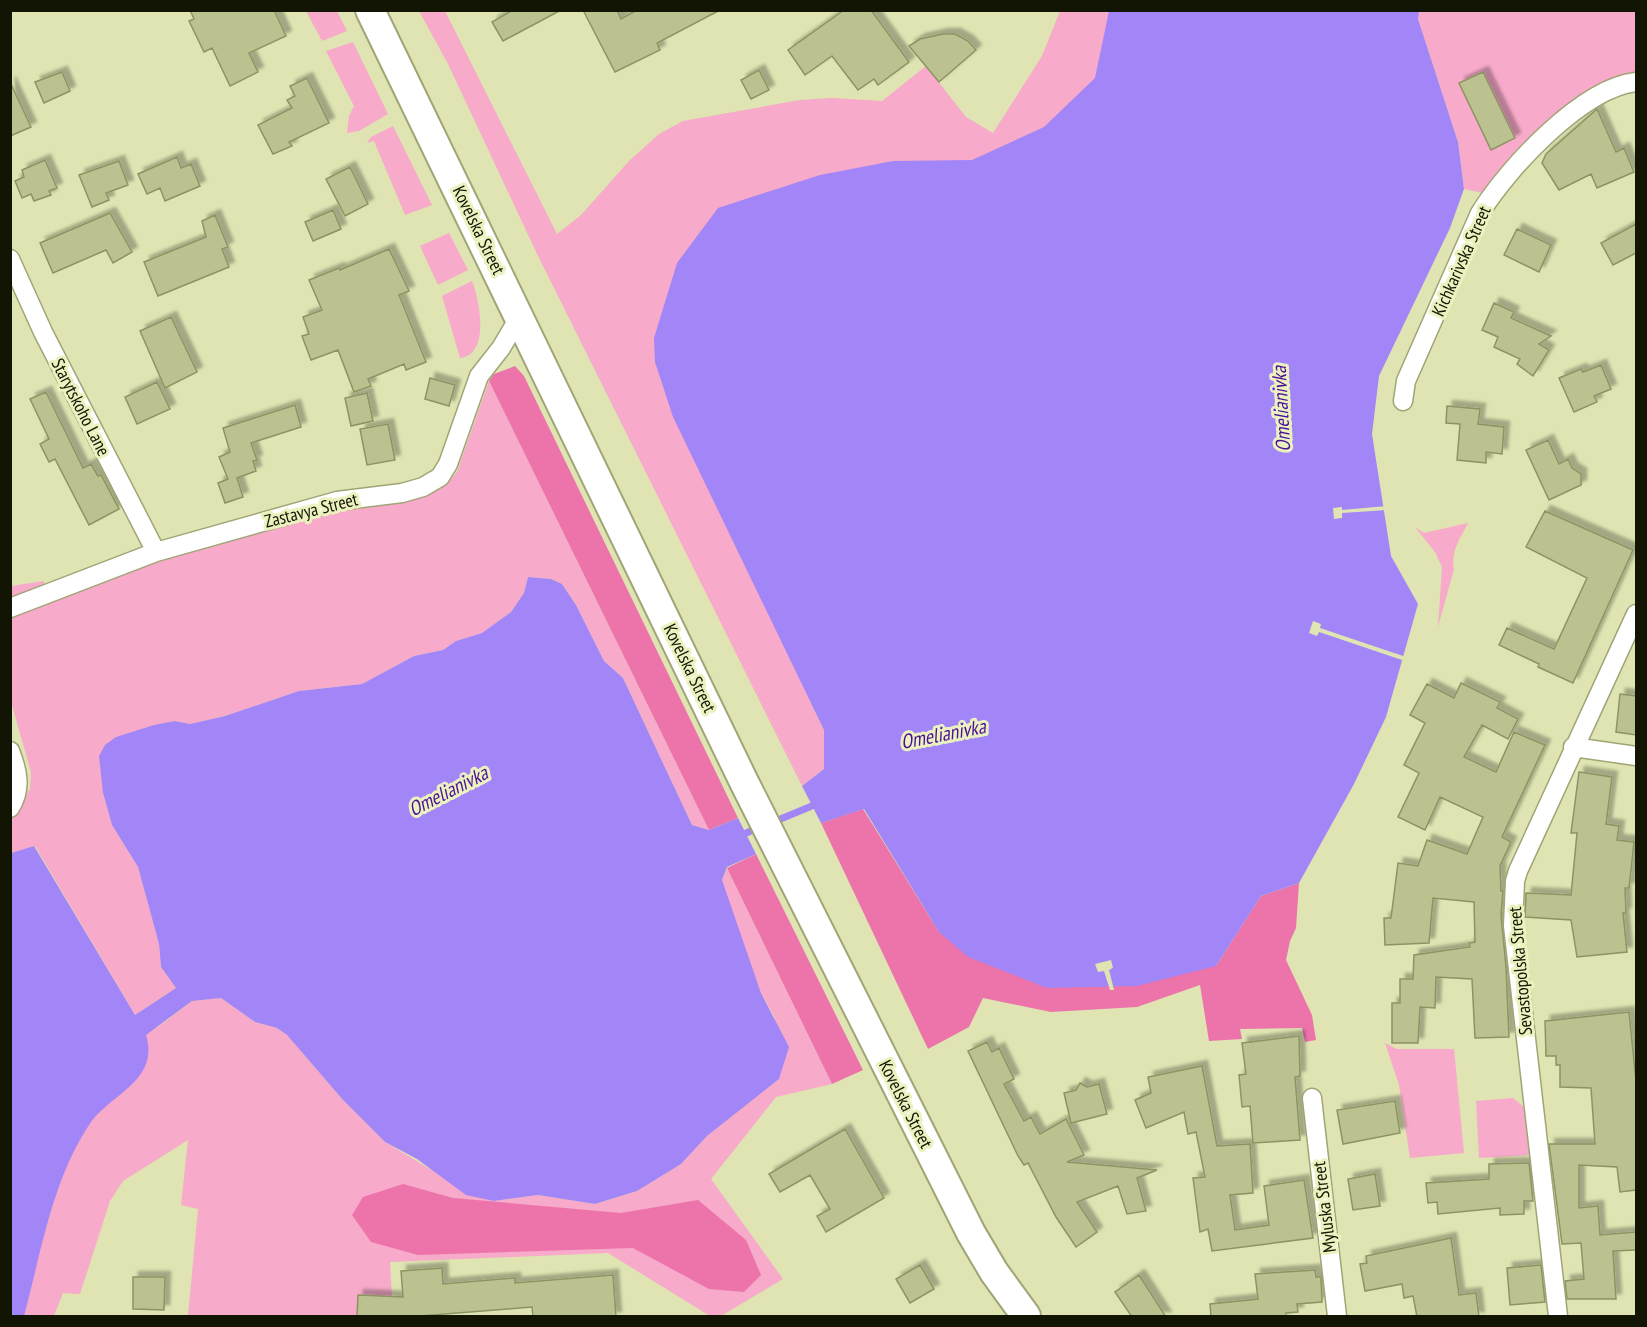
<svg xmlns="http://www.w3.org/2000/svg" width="1647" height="1327" font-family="'PT Sans Narrow',sans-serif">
	<defs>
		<filter id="shadow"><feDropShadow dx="5.5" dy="-5.5" stdDeviation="1.5" flood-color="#0004"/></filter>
	</defs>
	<rect width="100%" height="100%" fill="#dfe4b2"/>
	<path fill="#f7aac9" d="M1419,10L1636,11V75L1615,77L1588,92L1483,193L1464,189L1458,142L1418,19Z
		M306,11H337L347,31L322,41Z
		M419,11H445L557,234L581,215L629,161L659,134L683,121L800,100L832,98L882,101L926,66L966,117L993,133L1042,56L1060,11H1148L790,658L824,730V769L802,786L538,256L448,64Z
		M353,42L388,114L359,131L347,133L349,116L354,106L326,51Z
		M393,126L432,205L405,215L374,141L367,143L371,137Z
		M449,233L468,270L438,285L420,246Z
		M472,281C479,298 491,355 460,358L442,296Z
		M489,381L709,830L692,825L623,678L604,661L576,605L562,584L551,579L528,577L524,593L511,612L482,633L456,641L443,650L414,656L362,684L299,691L225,716L190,724L175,721L116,737L103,793L112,825L138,867L159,944L161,967L176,988L135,1015L35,846L11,853V817L30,789L31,772L11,702V618L165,555L346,504L428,493L446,484L457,472Z
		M1468,523C1461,537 1450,552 1454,569L1438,627L1442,567L1435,552L1415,527L1424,533Z
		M44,581V590L11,602V586Z
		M727,868L832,1084L776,1097L711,1179L783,1279L721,1316H710L608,1253L390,1262L393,1316H188L198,1209L181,1205L188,1140L123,1181L110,1201L80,1294L63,1293L54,1316H16L46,1187L141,1032L158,1027L192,1001L221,998L255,1022L277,1028L287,1035L343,1100L385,1142L435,1172L494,1201L538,1195L595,1204L637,1191L681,1164L707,1136L779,1079L775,1018L761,993L725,895L722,880Z
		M1385,1043L1397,1049H1454L1464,1153L1410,1158L1399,1085Z
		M1513,1098L1524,1107L1536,1179L1531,1180L1529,1155L1479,1158L1476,1101Z"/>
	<path fill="#ed73ab" d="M515,366L524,376L738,818L709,830L489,381L494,374Z
		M863,809L939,932L1216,966L1261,896L1299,883L1296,928L1290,941L1286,960L1312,1015L1316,1040L1305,1042L1302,1028L1240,1029L1242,1039L1209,1041L1200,985L1137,1007L1051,1012L983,998L969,1027L928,1049L821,823Z
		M756,854L863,1070L832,1084L727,868Z
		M403,1184L453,1198L621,1213L698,1200L746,1240L761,1275L744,1292L709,1289L633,1248L418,1255L371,1242L352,1215L363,1197Z"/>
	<path fill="#a286f7" d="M1109,11H1419L1418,19L1458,142L1464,189L1450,228L1379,376L1372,434L1391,556L1418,604L1386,717L1354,784L1299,883L1261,896L1216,966L1137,986L1047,988L968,957L939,932L864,809L821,823L802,786L824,769V730L673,417L655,362L654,338L677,263L718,208L820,175L893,161L972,160L1044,127L1095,78Z
		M528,577L551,579L562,584L576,605L604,661L623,678L692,825L709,830L738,818L756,854L727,867L722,880L761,993L789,1047L779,1079L707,1136L681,1164L637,1191L595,1204L538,1195L494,1201L466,1195L417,1159L385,1142L343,1100L287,1035L277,1028L255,1022L221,998L192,1001L146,1035C160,1082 109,1094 89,1125C52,1181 41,1253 24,1316H11V853L34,846L135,1015L176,988L161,967L159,944L138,867L112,825L103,793L99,756L105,745L116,737L154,725L175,721L190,724L225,716L299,691L362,684L414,656L443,650L456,641L482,633L511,612L524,593Z"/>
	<path fill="#dfe4b2" d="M1387,506V510L1342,513V518L1334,519L1333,508L1342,507V510Z
		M1313,621L1321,624L1320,628L1406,657L1405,661L1319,632L1317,636L1309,633Z
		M1111,960L1113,968L1109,970L1114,990H1110L1104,971L1098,972L1095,964Z"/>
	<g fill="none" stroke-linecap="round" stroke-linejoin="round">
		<path stroke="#a286f7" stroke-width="7" d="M771,823L819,803
			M737,837L760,827"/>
	</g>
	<path fill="#bcc190" stroke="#8e9363" stroke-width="1.5" filter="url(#shadow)" d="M190,10H274L286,36L249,53L258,72L230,86L212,48L204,52L189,21L194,19Z
		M513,10H561L503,41L492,22Z
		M583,10H617L621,19L637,10H720L657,43L660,50L615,72Z
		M844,10H871L909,62L878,85L874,79L858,90L832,56L805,75L788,50Z
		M943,34H955L968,41L976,50L939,82L909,46L920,39Z
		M759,70L769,90L751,99L741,80Z
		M62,72L70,91L44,103L35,82Z
		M1483,72L1515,138L1491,150L1459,83Z
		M307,78L329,123L289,142L292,146L273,154L258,125L292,108L287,100L295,96L290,86Z
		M10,82L31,127L10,136Z
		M1597,109L1616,152L1624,148L1634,172L1597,188L1591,174L1559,190L1542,163L1546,154Z
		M177,157L181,168L191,164L200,186L165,201L160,188L147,194L138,174Z
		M45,160L57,188L49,191L51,195L34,201L31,194L22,198L15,181L24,177L22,170Z
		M119,161L128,185L106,193L109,200L92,207L79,175Z
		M350,167L368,204L345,216L326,179Z
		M333,210L341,229L313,241L305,222Z
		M110,213L132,252L113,263L106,250L53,273L40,243Z
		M215,215L228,247L222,249L229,267L158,296L144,262L206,237L202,221Z
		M1636,224V253L1613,265L1601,243Z
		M1517,229L1551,245L1539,272L1504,255Z
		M389,249L409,291L399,295L426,362L406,370L404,364L368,379L371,386L354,392L338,350L311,360L302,336L309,334L303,317L322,310L309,280L339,268L340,270Z
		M1494,303L1514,312L1511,318L1551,336L1539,344L1549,350L1533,376L1517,364L1520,359L1494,347L1498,337L1482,330Z
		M171,317L197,372L165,388L140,331Z
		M1601,365L1611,389L1594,396L1597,402L1574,412L1559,378L1581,369L1583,372Z
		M430,378L455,385L449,406L425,399Z
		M157,382L170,409L137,424L125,397Z
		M46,392L83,468L91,464L98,476L101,475L119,509L89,525L55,459L49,462L40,444L49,439L30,399Z
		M367,393L373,421L351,426L345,398Z
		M295,405L301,427L251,443L257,460L253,461L256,471L237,478L243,497L225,503L218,483L228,479L219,457L230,452L223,428Z
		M1447,406L1480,409L1478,424L1504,427L1502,454L1486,452V463L1457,460L1460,424L1446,423Z
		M388,424L395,460L367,465L360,429Z
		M1548,440L1559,464L1568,459L1572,468L1581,474V485L1549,500L1526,450Z
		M1545,511L1633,550L1573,683L1538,667L1539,664L1499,645L1507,628L1554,649L1587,578L1526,547Z
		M1461,683L1500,702L1497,708L1518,719L1508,739L1482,725L1464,757L1496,772L1514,732L1545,745L1502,837L1511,842L1500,866L1501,891H1503L1501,915L1506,967L1509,1037L1475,1038L1472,979L1436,977L1435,1008L1420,1007L1418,1043H1392V1003H1400V979H1413L1414,955L1470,947L1469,943L1475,942L1474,902L1433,898L1429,943L1385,945L1384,918H1391L1398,863L1418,866L1427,840L1467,854L1483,817L1440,797L1425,830L1398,817L1419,773L1404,765L1425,723L1410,715L1427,684L1454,698Z
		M1620,694L1636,696V735L1616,732Z
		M1579,772L1612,777L1606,824L1619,826L1617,840L1634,842L1629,888H1625L1626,913H1623L1627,952L1577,957L1571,920L1525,917L1526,893L1571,895L1577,833H1571Z
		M1629,1012L1636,1081V1190L1620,1192L1617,1167L1579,1165V1208L1598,1206L1600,1235L1636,1232V1250L1613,1251L1616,1299H1567L1565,1281L1584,1279L1581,1243L1562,1244L1549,1144H1595L1591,1088L1560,1087V1065H1556V1056H1546L1545,1021Z
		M1299,1036L1300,1076L1295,1077L1300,1140L1253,1143L1250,1106L1242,1107L1239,1075L1246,1074L1242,1043Z
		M987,1042L992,1052L999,1048L1014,1079L1004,1084L1024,1121L1031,1117L1040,1134L1066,1119L1084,1155L1067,1162L1157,1170L1137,1178L1146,1211L1127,1214L1118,1186L1077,1202L1097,1232L1076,1247L1056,1217L1028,1163L1024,1165L1018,1156L968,1051Z
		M1202,1066L1217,1146L1250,1144L1253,1193L1230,1195L1235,1230L1269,1225L1264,1186L1304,1180L1313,1238L1212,1251L1208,1229L1200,1232L1193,1178L1205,1177L1196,1132L1188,1134L1184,1112L1146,1128L1135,1100L1151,1093L1148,1077Z
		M1080,1083L1087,1087L1099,1084L1107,1114L1071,1123L1064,1093L1076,1090Z
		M1395,1101L1400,1133L1343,1144L1337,1110Z
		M845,1129L884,1198L826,1232L817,1216L830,1209L810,1175L780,1192L769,1174Z
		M1529,1163L1533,1201H1524V1214L1500,1215V1208L1438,1214L1437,1202L1428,1203L1426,1183L1489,1179V1164Z
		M1375,1174L1380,1206L1353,1210L1348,1179Z
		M1451,1238L1459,1295L1476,1293L1479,1317H1417L1413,1296L1404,1298L1402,1284L1365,1291L1360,1264L1367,1263L1366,1256Z
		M920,1265L934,1289L910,1303L896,1279Z
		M1541,1265L1545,1302L1510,1305L1507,1268Z
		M442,1268L443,1284L515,1278V1283L613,1275L616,1317H533L532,1307L407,1317H357L358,1295L403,1297L401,1271Z
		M1315,1270L1316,1277H1321L1322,1302L1297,1304L1298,1312L1286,1313V1317H1211L1210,1304L1258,1299L1255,1274Z
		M1139,1275L1166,1317H1132L1115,1292Z
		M133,1277H165L164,1310L133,1309Z"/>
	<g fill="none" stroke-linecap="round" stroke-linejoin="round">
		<defs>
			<path id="street" d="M10,259L43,332L156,552
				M1403,401L1406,381L1480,213C1508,168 1582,88 1636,82
				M10,608L156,552L337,501L402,493L423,487L440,477L448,464L479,376L501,348L520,316
				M1573,747L1636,756
				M10,751C18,771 22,789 10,808
				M1312,1098L1337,1316
				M1558,1316L1513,926L1515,881L1518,871L1636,614"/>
			<path id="primary" d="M370,10L744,782L865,1022L971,1233L994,1272L1026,1316"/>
		</defs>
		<use href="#street" stroke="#a0a575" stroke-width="21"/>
		<use href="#primary" stroke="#a0a575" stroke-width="32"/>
		<use href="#street" stroke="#fff" stroke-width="18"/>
		<use href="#primary" stroke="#fff" stroke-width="28"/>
	</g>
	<g text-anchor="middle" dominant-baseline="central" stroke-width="6" stroke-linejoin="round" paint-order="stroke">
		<g font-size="18" fill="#131504" stroke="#ecf2bf">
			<text transform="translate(479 230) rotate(64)">Kovelska Street</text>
			<text transform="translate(1461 261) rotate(-66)">Kichkarivska Street</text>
			<text transform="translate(81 407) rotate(63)">Starytskoho Lane</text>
			<text transform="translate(311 510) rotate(-14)">Zastavya Street</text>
			<text transform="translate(690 668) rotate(64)">Kovelska Street</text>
			<text transform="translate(1520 971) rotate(-95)">Sevastopolska Street</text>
			<text transform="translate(906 1104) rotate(63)">Kovelska Street</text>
			<text transform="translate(1324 1207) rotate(-97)">Myluska Street</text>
		</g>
		<g font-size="20" font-style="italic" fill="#4a1098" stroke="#ecf2bf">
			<text transform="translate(1281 409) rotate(-93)">Omelianivka</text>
			<text transform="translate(943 734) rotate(-11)">Omelianivka</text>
			<text transform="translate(448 791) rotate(-27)">Omelianivka</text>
		</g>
	</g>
	<rect width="1647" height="1327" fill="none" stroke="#131504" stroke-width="24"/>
</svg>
